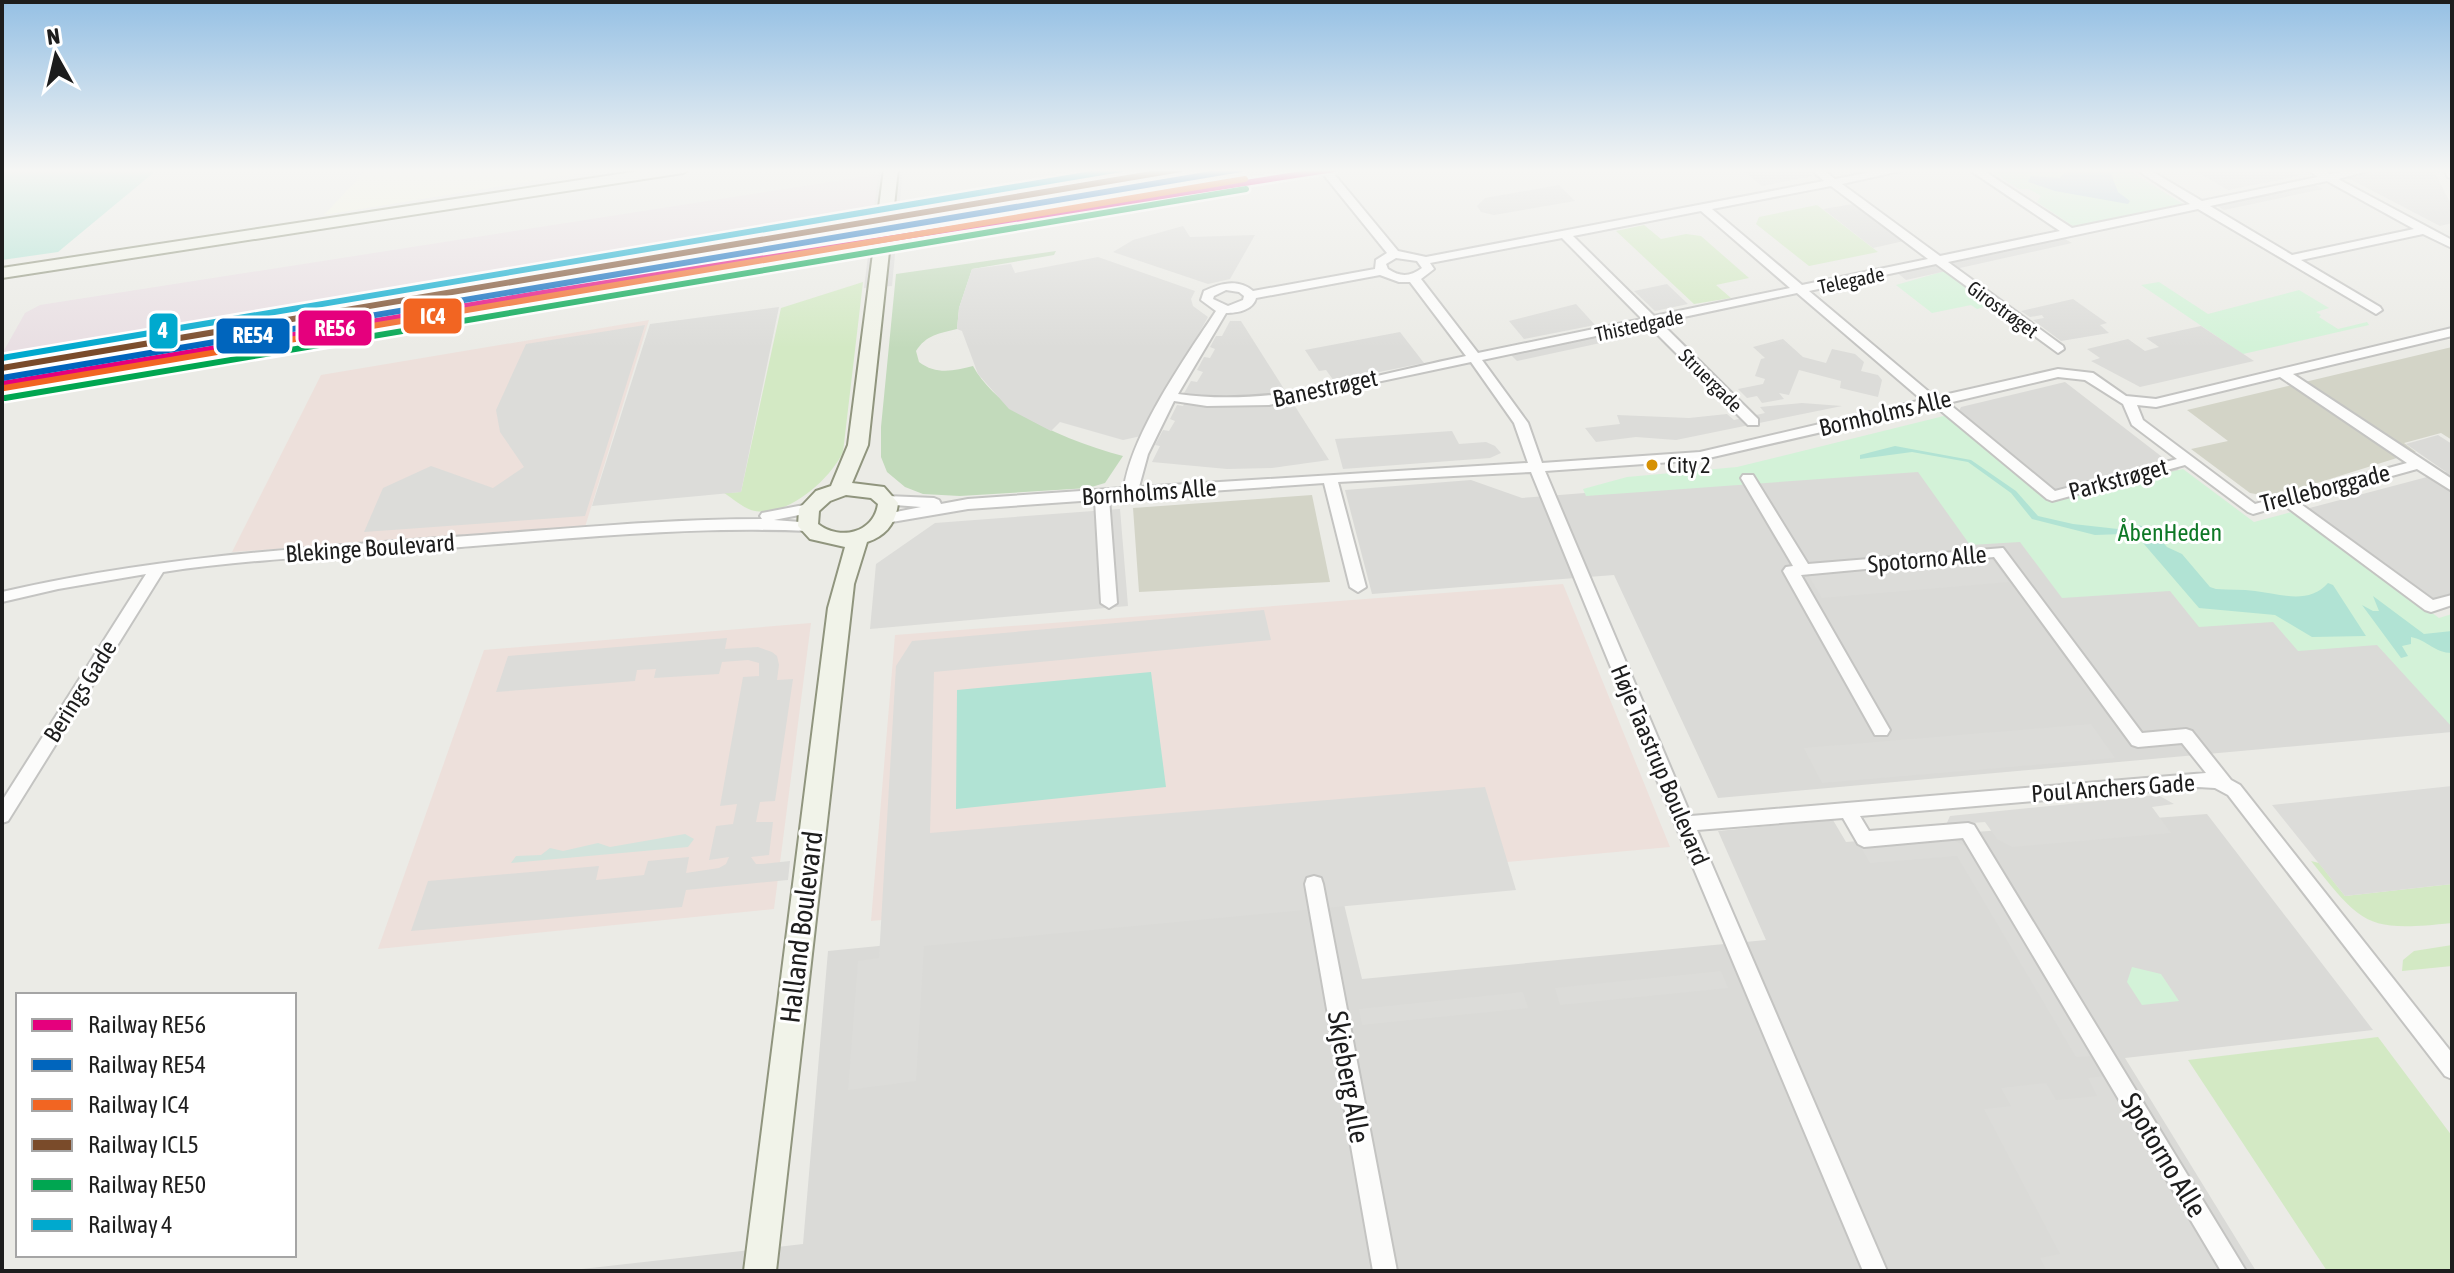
<svg xmlns="http://www.w3.org/2000/svg" width="2454" height="1273" font-family="'Asap Condensed',sans-serif">
	<rect width="100%" height="100%" fill="#ebebe6"/>
	<path fill="#dadad7" d="M2065,382L2249,524L2446,472L2406,444L2438,435L2452,444V600L2364,626L2452,715V732L1718,798L1614,575L1372,594L1345,490L1471,480L1522,498L1930,466L1961,407Z
		M2207,814L2373,1030L2125,1058L2256,1271H564L803,1244L828,951L1343,900L1362,979L1766,940L1718,831L1833,820L1846,842Z"/>
	<path fill="#ede0db" d="M649,320L585,527L232,552L321,375Z
		M1563,584L1670,847L871,921L895,635Z
		M811,623L774,909L378,949L484,650Z"/>
	<path fill="#e9dfe3" d="M881,174L871,254L496,312L2,396V354L25,313L40,305Z"/>
	<path fill="#f3f5e0" d="M367,169H590L588,172L324,215Z"/>
	<path fill="#d3d4c7" d="M2452,347V440L2441,433L2404,443L2416,452L2272,497L2250,493L2191,449L2228,441L2187,410Z
		M1312,495L1330,582L1139,592L1133,508Z"/>
	<path fill="#d3e9c4" d="M1817,205L1878,252L1809,266L1756,224L1759,217Z
		M1644,225L1661,239L1686,234L1701,236L1749,278L1716,285L1731,298L1694,304L1616,231Z
		M863,282L843,452C830,480 785,520 751,510C742,507 732,498 724,493L741,492L781,308Z
		M2311,861L2319,863L2345,896L2452,884V923C2367,932 2363,926 2311,861Z
		M2452,945V966L2402,971L2403,960L2414,951Z
		M2378,1037L2452,1136V1271H2327L2188,1060Z"/>
	<path fill="#c2dabb" d="M1056,251L1054,255L972,269L959,308L957,329C940,333 926,335 916,351L919,362C936,375 954,371 973,366C1000,415 1072,442 1123,456L1105,483L1088,488L960,496L923,494L905,487L887,472L881,457V427L896,274Z"/>
	<path fill="#d3e3dc" d="M685,834L694,839L688,847L511,863L516,856L541,855L550,848L563,851L598,843L610,847Z"/>
	<path fill="#d3f2d8" d="M1988,169H2127L2183,204L2073,226L2037,202L2041,196L2029,189H2019Z
		M1945,271L1991,305L1977,309L1971,305L1932,313L1896,285Z
		M2159,282L2208,314L2299,290L2329,308L2316,312L2321,315L2319,317L2338,329L2367,322L2369,325L2243,354L2141,285Z
		M1960,412L2061,498L2183,469L2254,522L2295,511L2439,618L2452,614V727L2377,645L2298,651L2273,622L2199,627L2170,591L2062,598L2020,542L1970,545L1918,472L1586,496L1583,489L1627,477L1737,467Z
		M2132,967L2161,974L2179,1001L2142,1005L2127,982Z"/>
	<path fill="#b1e3d4" d="M2,169H158L58,252L2,260Z
		M1895,446L1971,460L2016,491L2038,516L2073,524L2118,529L2123,534L2095,535L2032,519L2011,493L1968,462L1912,452L1860,459V455Z
		M2125,522L2150,528L2167,547L2182,554L2210,587L2216,589C2229,590 2242,589 2255,591C2280,594 2309,605 2328,583L2333,585L2366,636L2312,637L2275,615L2199,608Z
		M2373,596L2424,634L2452,631V653C2435,653 2427,640 2411,637V644L2402,646L2408,656L2401,658L2362,605L2373,611H2379Z
		M1151,672L1166,787L956,809L957,690Z"/>
	<path fill="#dcdcd9" d="M1741,169H1805L1813,176L1762,186Z
		M2192,169H2287L2299,176L2228,190Z
		M2392,169H2433L2452,206V223L2440,226L2348,178Z
		M2310,182L2323,189L2224,210L2211,202Z
		M1559,185L1575,201L1494,215L1481,212L1477,206L1485,198Z
		M1853,204L1904,241L1873,248L1823,209Z
		M1183,226L1190,237L1255,235L1230,279L1208,284L1113,252L1133,240Z
		M2060,236L2072,243L1906,280L1895,271Z
		M1098,257L1195,291L1191,299L1193,306L1208,317L1141,436L1123,440L1060,422L1051,431L1009,409L978,374L962,331L957,329L959,308L972,269L1011,264L1015,273Z
		M1667,284L1688,304L1655,311L1634,291Z
		M2073,299L2107,323L2100,325L2109,333L2061,341L2033,320L2044,318L2042,315L2030,317L2021,311Z
		M1576,304L1595,325L1524,339L1509,321Z
		M779,307L741,492L592,506L650,324Z
		M1230,321H1241L1329,460L1272,468L1227,469L1152,462L1160,446L1155,445L1163,430L1169,431L1175,421L1170,419L1177,405L1183,406L1189,396L1183,395L1191,381L1197,382L1203,372L1197,370L1204,357L1210,358L1215,349L1210,347L1216,336H1222Z
		M1632,324L1642,334L1517,361L1508,352Z
		M645,325L585,516L364,532L383,488L431,466L493,488L524,467L500,432L496,410L526,344Z
		M2201,326L2254,361L2140,387L2091,361L2100,358L2087,349L2128,339L2145,351L2159,347L2146,338Z
		M1400,332L1424,363L1334,381L1326,370L1319,371L1305,350Z
		M1783,339L1803,357L1826,363L1832,349L1855,354L1864,362L1861,371L1878,375L1882,380L1878,397L1840,388L1841,381L1799,370L1789,395L1779,393L1784,399L1762,403L1757,396L1747,398L1738,389L1763,384L1765,379L1755,376L1761,359L1765,358L1753,347Z
		M1802,403L1842,406L1676,440L1636,437L1596,442L1585,428L1620,424L1617,415L1689,418L1727,414L1734,420L1765,413L1760,407Z
		M1452,431L1459,444L1486,442L1495,446L1501,453L1490,458L1343,469L1335,439Z
		M1120,509L1128,606L870,629L876,564L935,523Z
		M1991,558L2009,582L1822,598L1807,573Z
		M1264,610L1271,640L934,672L930,833L1485,787L1516,890L924,946L916,1081L848,1090L858,961L879,958L896,666L912,641Z
		M727,638L725,649L758,647L772,652L777,656L779,665L777,680L793,679L775,801L760,802L756,822H773L769,855L751,857L756,864H761L790,861L788,880L686,890L682,907L411,931L428,881L599,866L596,880L644,875L648,861L689,857L686,873L719,868L726,864L729,857L709,860L716,826L733,824L737,804L720,806L743,677L759,676V663L748,660L722,662L719,674L654,678L656,669L637,670L635,681L496,692L508,656Z
		M2091,724L2115,758L1822,783L1804,748Z
		M2452,786V884L2345,896L2272,805Z
		M2158,795L2174,804L2152,807L2171,833L2012,847L1997,839L1985,822L1946,825L1950,816Z
		M1955,841L1969,848L2093,1056L2076,1057L1957,856L1870,863L1862,849Z
		M1721,971L1728,988L1560,1005L1555,988Z
		M1523,992L1528,1008L1362,1025L1359,1009Z
		M2105,1076L2220,1271H2047L2040,1258L2060,1254L1984,1109L2011,1106L2001,1088L2046,1083L2056,1100L2097,1096L2088,1078Z"/>
	<path fill="#b9d1de" d="M2062,169H2109L2118,192L2130,201L2128,204L2055,191L2028,182L2031,176L2060,178L2064,173Z"/>
	<path fill="#dcdcda" d="M879,169H903L892,286L864,288Z"/>
	<g fill="none" stroke-linecap="round" stroke-linejoin="round">
		<defs>
			<path id="street" d="M1319,169H1330L1398,251L1426,257L1824,181L1810,169H1822L1835,179L1886,169H1909L1842,184L1940,256L2060,231L1968,169H1981L2072,228L2190,204L2135,169H2148L2202,201L2318,177L2307,169H2321L2330,174L2353,169H2375L2338,179L2452,240V248L2423,234L2301,260L2380,307L2382,310L2376,314L2198,209L1948,262L2063,346L2064,349L2058,353L1936,264L1809,291L1935,397L2058,369L2093,373L2126,396L2156,399L2452,328V336L2293,374L2452,479V491L2417,469L2298,502L2433,600L2452,595V605L2431,612L2425,610L2284,505L2253,514L2248,512L2185,465L2052,501L2047,499L1935,406L1700,460L1545,471L1691,816L2206,773L2182,743L2138,747L2132,745L1994,557L1801,575L1890,730L1887,735H1875L1783,571L1786,567L1793,566L1741,478L1743,475H1753L1808,564L2003,548L2142,733L2186,729L2192,731L2231,780L2240,785L2452,1053V1079L2445,1076L2228,795L2215,788L2198,787L1860,816L1869,831L1968,823L1974,825L2246,1271H2221L1963,838L1864,847L1858,844L1843,818L1697,830L1887,1271H1863L1675,824L1531,472L1338,482L1366,587L1358,592L1350,587L1324,483L1109,498L1117,603L1109,608L1101,603L1095,500L968,509L886,523L881,521L879,518L881,515L921,507L882,504L880,501L882,498L887,496L934,498L939,500L941,504L968,499L1124,488C1132,433 1185,358 1216,311L1201,300L1204,291C1220,284 1237,278 1253,291L1375,269L1376,260L1387,253ZM2327,181L2414,229L2292,255L2210,206ZM1831,186L1928,259L1802,285L1712,209ZM1701,211L1790,288L1654,316L1573,236ZM1562,238L1642,319L1478,353L1421,279L1434,269L1430,263ZM1396,258L1417,261L1422,268C1410,277 1400,277 1388,269L1386,264ZM1380,275L1399,282H1410L1466,356C1372,375 1275,408 1178,394L1226,313C1238,313 1253,310 1256,298ZM1226,290L1239,292L1244,296L1243,300L1228,306L1213,299L1214,296ZM1797,293L1922,400L1700,452L1542,463L1528,423L1482,360L1648,325L1748,425H1758V419L1660,322ZM1471,362L1514,423L1528,463L1139,487L1148,454L1174,401L1207,406L1269,405ZM2058,377L2085,380L2123,404L2132,425L2177,459L2055,491L1948,403ZM2280,377L2407,463L2255,504L2143,420L2137,405L2156,407Z
				M2444,169H2452V178L2448,177Z
				M809,504L814,506L816,509L814,512L774,520L813,523L815,526L813,529L808,531C692,526 577,538 461,547C361,555 261,557 163,572L8,821L2,823V801L146,574L58,589L2,602V592C151,557 301,548 453,537C556,530 658,519 762,519L760,516L762,513Z
				M1314,876L1321,878L1323,884L1397,1271H1373L1305,884L1307,878Z"/>
			<path id="secondary" d="M652,169H690L683,173L2,278V268Z
				M884,169H898L868,445L852,483L884,487L898,503C896,523 886,536 867,542L854,584L776,1271H744L828,608L845,547L810,539L798,526L799,509L816,491L831,486L848,445ZM846,495L871,498L878,504C874,533 840,541 818,524L819,511L830,501Z"/>
		</defs>
		<use href="#street" stroke="#c4c4c2" stroke-width="4"/>
		<use href="#secondary" stroke="#90957e" stroke-width="4"/>
		<use href="#street" fill="#fcfcfb" fill-rule="evenodd"/>
		<use href="#secondary" fill="#f1f3e9" fill-rule="evenodd"/>
		<defs>
			<path id="rail-1" d="M2,384L543,293L1334,169"/>
			<path id="rail-2" d="M2,378L1241,169"/>
			<path id="rail-3" d="M4,388L1245,179"/>
			<path id="rail-4" d="M2,368L1181,169"/>
			<path id="rail-5" d="M5,398L1246,189"/>
			<path id="rail-6" d="M2,358L1121,169"/>
		</defs>
		<use href="#rail-1" stroke="#fff" stroke-width="11"/>
		<use href="#rail-2" stroke="#fff" stroke-width="11"/>
		<use href="#rail-3" stroke="#fff" stroke-width="11"/>
		<use href="#rail-4" stroke="#fff" stroke-width="11"/>
		<use href="#rail-5" stroke="#fff" stroke-width="11"/>
		<use href="#rail-6" stroke="#fff" stroke-width="11"/>
		<use href="#rail-1" stroke="#e5007d" stroke-width="6"/>
		<use href="#rail-2" stroke="#0065bd" stroke-width="6"/>
		<use href="#rail-3" stroke="#f26522" stroke-width="6"/>
		<use href="#rail-4" stroke="#7a4b2a" stroke-width="6"/>
		<use href="#rail-5" stroke="#00a651" stroke-width="6"/>
		<use href="#rail-6" stroke="#00a9ce" stroke-width="6"/>
	</g>
	<linearGradient id="sky" x2="0" y2="1"><stop stop-color="#95c0e4"/><stop offset="0.49" stop-color="#f6f6f4"/><stop offset="1" stop-color="#f6f6f4" stop-opacity="0"/></linearGradient>
	<rect width="2454" height="348" fill="url(#sky)"/>
	<circle fill="#d69104" stroke="#fff" stroke-width="3" cx="1652" cy="465" r="7"/>
	<g text-anchor="middle" dominant-baseline="central" stroke-width="6" stroke-linejoin="round" paint-order="stroke">
		<g font-size="20" fill="#1d1d1d" stroke="#fff">
			<text transform="translate(1851 280) rotate(-12)">Telegade</text>
			<text transform="translate(2003 309) rotate(36)">Girostrøget</text>
			<text transform="translate(1639 325) rotate(-12)">Thistedgade</text>
			<text transform="translate(1711 380) rotate(45)">Struergade</text>
		</g>
		<g font-size="22" fill="#1d1d1d" stroke="#fff" text-anchor="start">
			<text x="1667" y="465">City 2</text>
		</g>
		<g font-size="24" fill="#1d1d1d" stroke="#fff">
			<text transform="translate(1325 388) rotate(-12)">Banestrøget</text>
			<text transform="translate(1885 413) rotate(-13)">Bornholms Alle</text>
			<text transform="translate(2118 479) rotate(-15)">Parkstrøget</text>
			<text transform="translate(2325 488) rotate(-14)">Trelleborggade</text>
			<text transform="translate(1149 492) rotate(-4)">Bornholms Alle</text>
			<text transform="translate(370 548) rotate(-4)">Blekinge Boulevard</text>
			<text transform="translate(1927 559) rotate(-5)">Spotorno Alle</text>
			<text transform="translate(80 691) rotate(-58)">Berings Gade</text>
			<text transform="translate(1660 765) rotate(67)">Høje Taastrup Boulevard</text>
			<text transform="translate(2113 788) rotate(-4)">Poul Anchers Gade</text>
		</g>
		<g font-size="24" fill="#0e7826" stroke="#fff">
			<text x="2170" y="532">ÅbenHeden</text>
		</g>
		<g font-size="28" fill="#1d1d1d" stroke="#fff">
			<text transform="translate(801 927) rotate(-83)">Halland Boulevard</text>
			<text transform="translate(1349 1077) rotate(80)">Skjeberg Alle</text>
			<text transform="translate(2164 1155) rotate(59)">Spotorno Alle</text>
		</g>
	</g>
	<g stroke="#fff" stroke-width="3">
		<rect x="402" y="297" width="61" height="38" rx="8" fill="#f26522"/>
		<rect x="297" y="309" width="76" height="38" rx="8" fill="#e5007d"/>
		<rect x="148" y="312" width="31" height="38" rx="8" fill="#00a9ce"/>
		<rect x="215" y="317" width="76" height="38" rx="8" fill="#0065bd"/>
	</g>
	<g font-size="22" text-anchor="middle" font-weight="bold" fill="#fff">
		<text x="433" y="324">IC4</text>
		<text x="335" y="336">RE56</text>
		<text x="163" y="338">4</text>
		<text x="253" y="343">RE54</text>
	</g>
	<rect width="2454" height="1273" fill="none" stroke="#1d1d1d" stroke-width="8"/>
	<rect x="16" y="993" width="280" height="264" fill="#ffffff" stroke="#a5a5a5" stroke-width="2"/>
	<rect x="32" y="1019" width="40" height="12" fill="#e5007d" stroke="#a5a5a5" stroke-width="2"/>
	<text x="88" y="1033" font-size="24" fill="#1d1d1d">Railway RE56</text>
	<rect x="32" y="1059" width="40" height="12" fill="#0065bd" stroke="#a5a5a5" stroke-width="2"/>
	<text x="88" y="1073" font-size="24" fill="#1d1d1d">Railway RE54</text>
	<rect x="32" y="1099" width="40" height="12" fill="#f26522" stroke="#a5a5a5" stroke-width="2"/>
	<text x="88" y="1113" font-size="24" fill="#1d1d1d">Railway IC4</text>
	<rect x="32" y="1139" width="40" height="12" fill="#7a4b2a" stroke="#a5a5a5" stroke-width="2"/>
	<text x="88" y="1153" font-size="24" fill="#1d1d1d">Railway ICL5</text>
	<rect x="32" y="1179" width="40" height="12" fill="#00a651" stroke="#a5a5a5" stroke-width="2"/>
	<text x="88" y="1193" font-size="24" fill="#1d1d1d">Railway RE50</text>
	<rect x="32" y="1219" width="40" height="12" fill="#00a9ce" stroke="#a5a5a5" stroke-width="2"/>
	<text x="88" y="1233" font-size="24" fill="#1d1d1d">Railway 4</text>
	<g transform="translate(56 56) rotate(352)" stroke="#ffffff" stroke-width="6" paint-order="stroke">
	<path d="M0-6L14 30L0 20L-14 30Z" fill="#1d1d1d"/>
	<text y="-12" font-size="22" font-weight="bold" text-anchor="middle" fill="#1d1d1d">N</text>
	</g>
</svg>
